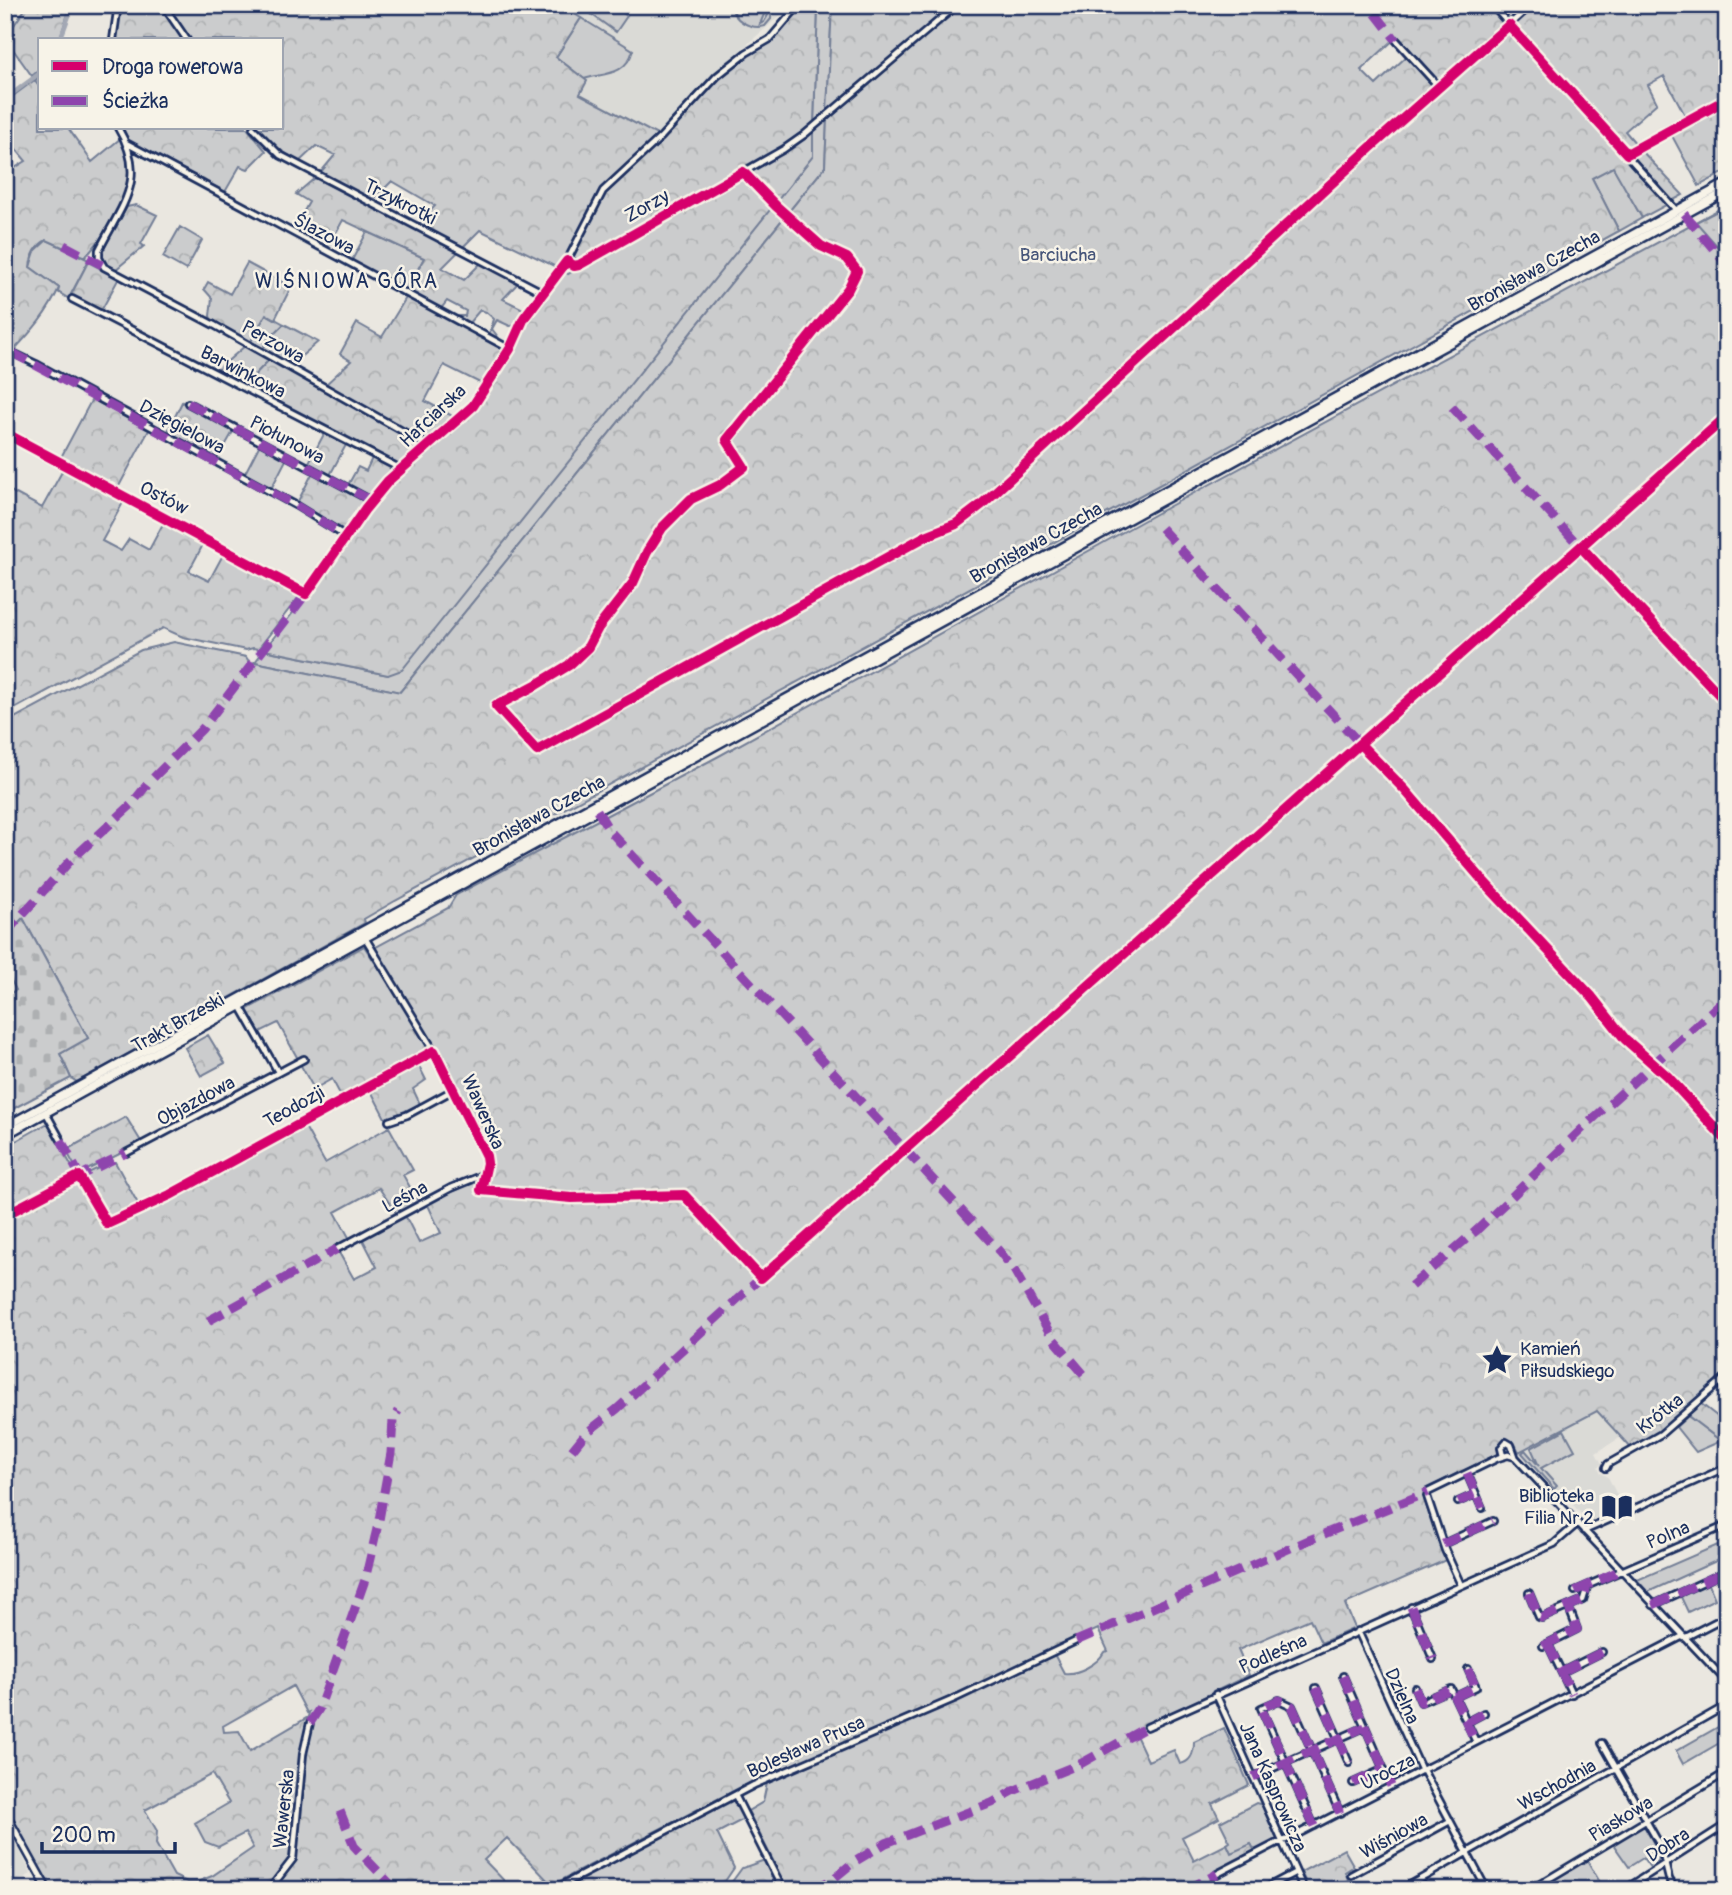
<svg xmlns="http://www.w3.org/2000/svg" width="1732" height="1895" font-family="Pangolin,sans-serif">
	<defs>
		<pattern id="forest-crowns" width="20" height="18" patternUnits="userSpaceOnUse" patternTransform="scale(1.75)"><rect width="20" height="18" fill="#cbcccd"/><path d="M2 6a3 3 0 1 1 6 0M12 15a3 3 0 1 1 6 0" fill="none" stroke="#aeb0b2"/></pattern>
		<pattern id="cemetery-stones" width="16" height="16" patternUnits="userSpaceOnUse" patternTransform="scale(1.75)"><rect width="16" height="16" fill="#cbcccd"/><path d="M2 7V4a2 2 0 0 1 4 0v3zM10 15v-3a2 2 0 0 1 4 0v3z" fill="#aeb0b2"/></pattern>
		<pattern id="park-dots" width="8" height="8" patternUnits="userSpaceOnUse" patternTransform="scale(1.75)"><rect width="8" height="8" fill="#cbcccd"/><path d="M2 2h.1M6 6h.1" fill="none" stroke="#aeb0b2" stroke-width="1.8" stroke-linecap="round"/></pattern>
	</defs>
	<rect width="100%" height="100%" fill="#eae7e0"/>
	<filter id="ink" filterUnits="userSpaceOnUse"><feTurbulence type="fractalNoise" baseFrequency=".0143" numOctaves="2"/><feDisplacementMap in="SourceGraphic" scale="14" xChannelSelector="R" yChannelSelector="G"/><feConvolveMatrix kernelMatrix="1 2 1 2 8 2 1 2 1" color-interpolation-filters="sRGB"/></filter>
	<g filter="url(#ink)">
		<path fill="#dadad6" d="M414,5H792L718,70L659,136Z
			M1597,1411L1621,1437L1596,1453L1602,1464L1598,1467L1601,1473L1608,1477L1623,1507L1589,1522L1561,1492L1553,1489L1519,1452Z
			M11,1832L31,1874L5,1887V1835Z"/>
		<path fill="#cbcccd" stroke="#737e96" stroke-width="2" d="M597,5H612L627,16L616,32L591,14Z
			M731,5H734L735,11L739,5H752L765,12L760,24L764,22L768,15L766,5H772L771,19L765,26C750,30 733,20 731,5Z
			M818,5H832L827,112L814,122Z
			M581,18L633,50C626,76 604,73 584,79L556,57Z
			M827,120L825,167L400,692L255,662L264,650L388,675L813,156V130Z
			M1613,166L1642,218L1619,231L1592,178Z
			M367,232L424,258L406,292L351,262Z
			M47,240L89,260L71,294L73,296L71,300L58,292L59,288L30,267L35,251Z
			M266,314L284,324L265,343L264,350L250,343Z
			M246,345L270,359L245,385L215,372Z
			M260,444L287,458L271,489L244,475Z
			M1688,1416L1721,1441L1696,1452L1676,1427Z
			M1564,1430L1575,1450L1541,1468L1557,1486L1554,1489L1522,1453L1525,1450L1539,1466L1531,1448Z
			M1727,1541V1556L1648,1592L1637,1580Z
			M1708,1582L1715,1599L1688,1612L1680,1595Z
			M1727,1722V1747L1723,1741L1683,1764L1676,1751Z
			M1256,1803L1263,1805L1277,1839L1255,1852L1251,1844L1231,1854L1227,1844L1230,1842L1220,1822Z
			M1644,1826L1657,1849L1659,1860L1651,1869L1643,1858L1629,1867L1613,1844Z
			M1587,1860L1601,1884L1592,1890H1537Z"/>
		<path fill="url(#forest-crowns)" stroke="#737e96" stroke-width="2" fill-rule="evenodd" d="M28,5H71L59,40H40V69L32,76L5,38Z
			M121,5H160L184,40H114Z
			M167,5H560L581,18L556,57L587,81L580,94L659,136L612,180L561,265L554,266L480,230L463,247L417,225L435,206L392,181L372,201L320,173L335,155L316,146L299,162L270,143L258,128H282V40H190Z
			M803,5H818L814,122L781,148L579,262L573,256L604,192L673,129L699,97L747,53L772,37Z
			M832,5H952L827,112Z
			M962,5H1487L1505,26L1440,84L1398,36L1361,70L1376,85L1407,56L1440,93L1509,30L1668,204L1642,218L1613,167L1592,178L1619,231L1150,490L395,901L364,919L365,923L77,1082L71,1078L60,1054L88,1038L23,918L5,937V723L141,650L174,642L246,657L250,663L255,662L400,692L825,167L827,120Z
			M1533,5H1727V94L1686,117L1664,76L1648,85L1657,103L1625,131L1636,144L1626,149L1514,26L1513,23Z
			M40,76L35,81L40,88V128H68L92,162L121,138C125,151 130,167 129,181C127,201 99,244 85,257L47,240C37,244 31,256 30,267L59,288C48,313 32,331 13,351L10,350L5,358V174L26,161L5,136V102Z
			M1727,103V171L1699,186L1671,134Z
			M123,128H247L266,151L248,169L240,166L225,192L129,141Z
			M813,130V156L402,670L388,675L264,650L336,557L389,482L456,426L472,410L483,396L525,318L565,272L568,274L780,154Z
			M1641,150L1683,195L1672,201L1632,155Z
			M315,178L459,251L442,268L464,280L481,263L518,283L503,299L527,311L519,325L510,326L497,320L492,329L502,342L489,335L494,319L486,312L480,310L468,324L452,316H465L466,311L447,301L440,310L406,292L424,258L343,220L327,249L293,231L309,202L296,194Z
			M136,205L157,215L141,244L144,246L115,270L104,264L102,252L127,207Z
			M1727,205V1373L1670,1424L1631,1448L1597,1411L1519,1452L1514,1442L1504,1438L1498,1446V1454L1425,1489L1424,1499L1446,1560L1345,1604L1355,1628L1321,1643L1310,1619L1238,1650L1249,1675L1134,1731L1148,1761L1174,1750L1180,1764C1192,1762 1194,1752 1194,1742L1224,1728L1249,1785L1212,1804L1219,1818L1182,1837L1194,1861L1227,1844L1231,1853L1251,1844L1255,1851L1211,1874L1213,1879L1192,1890H788L748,1811L763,1802L767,1783L947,1704L1054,1654L1064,1673C1077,1675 1098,1664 1104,1652L1108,1651L1098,1629L812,1760L739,1788L552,1885L507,1838L484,1860L513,1890H51L5,1806V1147L48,1123L78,1178L111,1162H115L142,1211L304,1125L325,1163L389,1127L413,1170L403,1175L418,1201L397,1214L379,1188L335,1212L351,1241L337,1249L354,1279L377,1267L362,1238L405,1215L419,1243L441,1233L427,1203C448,1192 485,1184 492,1159C457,1086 418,1016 374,948L448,908L456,895L719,756L1157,513ZM293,1686L307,1713L309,1712L308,1717L250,1751L239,1731L224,1732L223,1726ZM212,1774L229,1803L195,1823L205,1842L218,1847L245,1833L253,1848L212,1876L197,1882H187L174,1876L156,1844L157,1831L145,1810Z
			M180,227L202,240L186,270L163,257Z
			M88,262L119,278L101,311L71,295Z
			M247,263L291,287L275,319L266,314L250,343L212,322L210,316L212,298L204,289L208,282L230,294Z
			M407,296L509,350L482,384L444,365L425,401L454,417L476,395C465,413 444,441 421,438L325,385L351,361L340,354L357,323L382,337Z
			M284,324L318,342L291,365L264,350L265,343Z
			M270,359L424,445L399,467L245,385Z
			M92,399L149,430L117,490L60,459Z
			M182,402L234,430L217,460L167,433Z
			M324,434L346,445L330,475L308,464Z
			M373,456L396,469L371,499L348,485L358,467L366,471Z
			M64,468L125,499L102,541L121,551L129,539L149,550L165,520L205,541L189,571L209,581L225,551L299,591L301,594L258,649L253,648L246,650L183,637L163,628L5,714V488L42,508Z
			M313,472L369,501L348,532L297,503Z
			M364,946L376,964L380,965L431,1050L342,1098L332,1079L314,1089L300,1064L307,1060L305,1056L298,1059L278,1023L258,1033L246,1010Z
			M208,1035L225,1063L201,1076L185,1048Z
			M418,1064L426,1080L413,1089L420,1104L386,1120L370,1089Z
			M126,1117L142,1143L79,1174L66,1150Z
			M1700,1403L1727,1424V1438L1721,1441L1688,1416Z
			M733,1799L744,1819L717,1833L734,1868L719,1890H561Z
			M1344,1849L1356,1870L1351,1868L1345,1872L1348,1880L1330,1890H1309L1301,1872Z
			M765,1860L780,1890H726L742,1868Z"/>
		<path fill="url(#cemetery-stones)" stroke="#737e96" stroke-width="2" d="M23,918L88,1038L60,1054L71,1078L5,1113V996L16,990L5,969V937Z"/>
		<path fill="url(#park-dots)" stroke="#737e96" stroke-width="2" d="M1727,206V257L1696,222Z"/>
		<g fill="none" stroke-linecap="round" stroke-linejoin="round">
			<path stroke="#a3a8b4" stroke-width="4.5" d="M60,40L73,5
				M5,99L40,73"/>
			<defs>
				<path id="minor" d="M163,5L187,40
					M1492,5L1676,210
					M113,40L118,5
					M1396,40L1440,88L1531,5
					M118,128C149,179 121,206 99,250V258L104,267L214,325L429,446
					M253,128L280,155L542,292
					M126,143L510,349
					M1627,154L1727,99
					M567,261L574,266L579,265L784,149L804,135L957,5
					M72,299L401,469
					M5,362L11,352L36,364L295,505L347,537
					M188,403L372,501
					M5,433L306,594L365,509L388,481L473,406L510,349L524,318L567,261L603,191L661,137L717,76L746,53L770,39L799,5
					M364,936L434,1051L482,1148L487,1163L481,1190
					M241,1007L278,1072
					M46,1113L61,1140
					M389,1121L407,1115L455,1089
					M126,1153L304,1059
					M170,1195L434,1051
					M337,1249L451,1188L478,1177L485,1171
					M1721,1381L1727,1387
					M1503,1456L1501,1448L1506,1442L1511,1445L1515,1456
					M1606,1468L1608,1464L1661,1434L1727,1376
					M1467,1473L1482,1508
					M1458,1502L1476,1494
					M1584,1531L1727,1467
					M1443,1544L1493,1521
					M1461,1585L1445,1550L1427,1496L1428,1492L1498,1458L1508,1455L1515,1457L1727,1682
					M1575,1591L1727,1525
					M1529,1593L1539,1617L1542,1618L1583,1600L1587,1587
					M1653,1605L1727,1571
					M1411,1607L1433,1659
					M1358,1631L1422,1771
					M1684,1638L1727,1616
					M1548,1644L1572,1694
					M1543,1646L1577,1629L1569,1608
					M1562,1672L1602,1652
					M1343,1676L1391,1786
					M1316,1688L1349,1763
					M1415,1688L1421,1702L1451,1689L1476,1742
					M1216,1694L1304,1890
					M1455,1697L1476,1687L1468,1669
					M1467,1722L1484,1713
					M1147,1727L1554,1544L1578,1523
					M1602,1743L1661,1847L1669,1879L1675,1890
					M1423,1770L1487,1890
					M1253,1777L1365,1727
					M1353,1783L1384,1769
					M735,1795L783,1890
					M1314,1826L1261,1708L1279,1700L1292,1706L1340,1813
					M1217,1874L1275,1844L1288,1839L1683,1636
					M1351,1875L1450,1821
					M269,1890L293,1859L303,1754L310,1723
					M553,1890L754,1785L954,1699L1076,1641
					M1262,1890L1296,1872
					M1401,1890L1727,1705
					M1530,1890L1727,1772
					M1624,1890L1727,1824
					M1723,1890L1727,1887"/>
				<path id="tertiary" d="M5,1812L48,1890"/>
				<path id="primary" d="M5,1127L1727,183
					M5,1135L1727,191"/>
			</defs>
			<use href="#minor" stroke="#1b2f5e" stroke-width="10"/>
			<use href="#tertiary" stroke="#1b2f5e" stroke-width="10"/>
			<use href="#primary" stroke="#1b2f5e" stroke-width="12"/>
			<use href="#minor" stroke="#f7f3e8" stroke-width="4.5"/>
			<use href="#tertiary" stroke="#f7f3e8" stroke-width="5"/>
			<use href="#primary" stroke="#f7f3e8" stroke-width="7"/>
			<path stroke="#8e44ad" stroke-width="9" stroke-dasharray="18 9" stroke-linecap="butt" d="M1375,13L1396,40
				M1684,214L1727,265
				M64,245L102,265
				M11,352L295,505L347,537
				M188,403L372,501
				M1452,407L1583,550
				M1161,528L1364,748
				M597,810L609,830L1000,1252L1014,1270L1052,1337L1087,1378
				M5,934L70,861L131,805L149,782L202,729L306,594L302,591
				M61,1140L82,1180
				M73,1179L126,1153
				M1411,1286L1477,1230L1585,1126L1727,997
				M208,1321L337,1249
				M572,1450L585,1434L617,1409L766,1273
				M1467,1473L1482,1508
				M1458,1502L1476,1494
				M1443,1544L1493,1521
				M1575,1591L1621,1570
				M1529,1593L1539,1617L1542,1618L1583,1600L1587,1586
				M1653,1605L1727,1571
				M1411,1607L1433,1659
				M1076,1641L1309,1540L1428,1492
				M1548,1644L1572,1694
				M1543,1646L1577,1629L1569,1608
				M1562,1672L1602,1652
				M1343,1676L1391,1786
				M1316,1688L1349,1763
				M1415,1688L1421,1702L1451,1689L1476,1743
				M1455,1697L1476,1687L1468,1669
				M1467,1722L1484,1713
				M310,1723L319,1709L365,1580L379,1520L391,1453L393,1420L398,1411
				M1253,1777L1365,1727
				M1353,1783L1384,1769
				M340,1811L354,1846L396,1890
				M1314,1826L1261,1708L1279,1700L1292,1706L1340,1813
				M812,1890L833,1879L854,1862L886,1843L992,1803L1013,1791L1082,1763L1147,1727
				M1185,1890L1217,1874"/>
			<defs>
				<path id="cycleway" d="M5,433L306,594L365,509L388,481L473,406L510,349L524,318L567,261L574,266L579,265L743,172L776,206L821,246L847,258L857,271L848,289L727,440L744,467L720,485L691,499L662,528L647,552L633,583L598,628L588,647L569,665L536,685L496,706L537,751L926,536L956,524L981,505L1370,148L1509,25L1627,154L1727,99
					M1581,547L1727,703
					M1360,744L1405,790L1485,883L1592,997L1625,1039L1667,1076L1727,1141
					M5,1215L79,1176L107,1224L170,1195L434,1051L486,1156L487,1163L481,1190L572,1198L684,1195L761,1278L1727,416"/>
			</defs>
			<use href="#cycleway" stroke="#f7f3e8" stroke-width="15"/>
			<use href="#cycleway" stroke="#d6006c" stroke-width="10"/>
		</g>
	</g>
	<defs>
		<symbol id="sight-bare" viewBox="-9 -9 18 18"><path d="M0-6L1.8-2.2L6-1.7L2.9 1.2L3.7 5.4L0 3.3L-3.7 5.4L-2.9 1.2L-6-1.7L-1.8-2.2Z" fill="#1b2f5e" stroke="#f7f3e8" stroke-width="2.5" paint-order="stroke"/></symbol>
		<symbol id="library-bare" viewBox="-9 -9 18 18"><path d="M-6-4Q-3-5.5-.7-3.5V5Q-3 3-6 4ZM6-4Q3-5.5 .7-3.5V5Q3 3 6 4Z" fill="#1b2f5e" stroke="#f7f3e8" stroke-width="2.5" paint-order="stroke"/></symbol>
	</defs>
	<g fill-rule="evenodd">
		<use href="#sight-bare" x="1475" y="1338" width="44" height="44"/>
		<use href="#library-bare" x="1595" y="1485" width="44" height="44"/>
	</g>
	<g text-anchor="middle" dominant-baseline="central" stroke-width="5" stroke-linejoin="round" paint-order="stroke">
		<g font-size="19" fill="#1b2f5e" stroke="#f7f3e8">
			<text transform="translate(400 202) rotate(27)">Trzykrotki</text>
			<text transform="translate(647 206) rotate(-29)">Zorzy</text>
			<text transform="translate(324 234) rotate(28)">Ślazowa</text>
			<text transform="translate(1534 271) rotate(-29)">Bronisława Czecha</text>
			<text transform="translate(273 342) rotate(29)">Perzowa</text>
			<text transform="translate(243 372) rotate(27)">Barwinkowa</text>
			<text transform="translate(433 416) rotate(-43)">Hafciarska</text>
			<text transform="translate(182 427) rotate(28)">Dzięgielowa</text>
			<text transform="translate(287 440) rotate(28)">Piołunowa</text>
			<text transform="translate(164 498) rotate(27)">Ostów</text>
			<text transform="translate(1036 543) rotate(-29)">Bronisława Czecha</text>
			<text transform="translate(539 816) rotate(-29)">Bronisława Czecha</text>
			<text transform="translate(178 1023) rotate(-29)">Trakt Brzeski</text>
			<text transform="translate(196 1101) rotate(-28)">Objazdowa</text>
			<text transform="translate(294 1107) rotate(-29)">Teodozji</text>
			<text transform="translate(483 1112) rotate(66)">Wawerska</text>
			<text transform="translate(405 1197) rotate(-28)">Leśna</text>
			<text transform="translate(1660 1414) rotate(-38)">Krótka</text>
			<text transform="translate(1668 1535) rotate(-23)">Polna</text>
			<text transform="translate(1273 1654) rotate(-24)">Podleśna</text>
			<text transform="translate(1402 1696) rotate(66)">Dzielna</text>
			<text transform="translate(806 1747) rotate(-24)">Bolesława Prusa</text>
			<text transform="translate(1388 1772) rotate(-27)">Urocza</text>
			<text transform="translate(1557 1785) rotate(-29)">Wschodnia</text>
			<text transform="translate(1273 1787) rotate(66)">Jana Kasprowicza</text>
			<text transform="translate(284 1809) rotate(-84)">Wawerska</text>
			<text transform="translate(1621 1819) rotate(-31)">Piaskowa</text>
			<text transform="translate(1394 1836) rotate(-29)">Wiśniowa</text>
			<text transform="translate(1668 1845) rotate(-33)">Dobra</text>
		</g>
		<g font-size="19" fill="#47567a" stroke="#f7f3e8">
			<text x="1058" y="255">Barciucha</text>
		</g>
		<g font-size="19" fill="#1b2f5e" stroke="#f7f3e8" text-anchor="start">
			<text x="1520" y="1349">Kamień<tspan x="1520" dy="22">Piłsudskiego</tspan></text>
			<text x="1594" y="1496" text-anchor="end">Biblioteka<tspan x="1594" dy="22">Filia Nr 2</tspan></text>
		</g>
		<g font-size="21" letter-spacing="2" fill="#1b2f5e" stroke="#f7f3e8">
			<text x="347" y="281">WIŚNIOWA GÓRA</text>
		</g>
	</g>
	<rect width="1732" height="1895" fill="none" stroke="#f7f3e8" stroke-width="28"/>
	<rect x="14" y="14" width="1704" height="1867" fill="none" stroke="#1b2f5e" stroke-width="2.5" filter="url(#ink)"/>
	<rect x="38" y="38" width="245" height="91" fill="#f7f3e8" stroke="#9fa5b1" stroke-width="2"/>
	<rect x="52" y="61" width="35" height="10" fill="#d6006c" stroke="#9fa5b1" stroke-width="2"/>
	<text x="102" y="74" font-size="21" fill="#1b2f5e">Droga rowerowa</text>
	<rect x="52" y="96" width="35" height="10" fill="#8e44ad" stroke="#9fa5b1" stroke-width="2"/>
	<text x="102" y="108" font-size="21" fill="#1b2f5e">Ścieżka</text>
	<path d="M42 1842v10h133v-10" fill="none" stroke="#1b2f5e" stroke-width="3.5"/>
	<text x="52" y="1842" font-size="21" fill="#1b2f5e" stroke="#f7f3e8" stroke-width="5" paint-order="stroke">200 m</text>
</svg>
